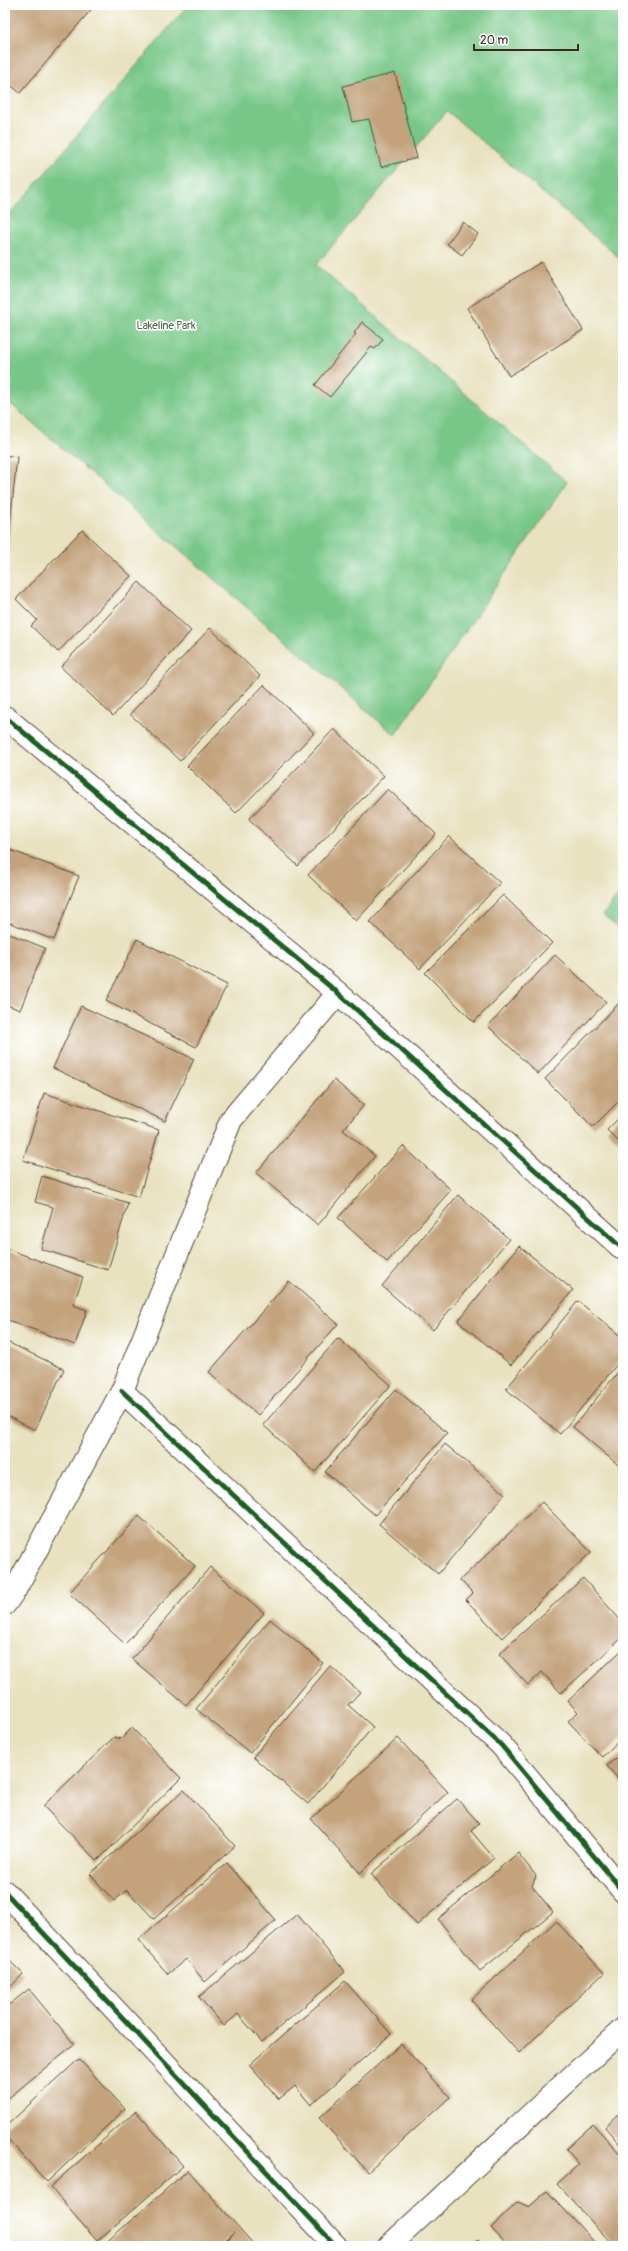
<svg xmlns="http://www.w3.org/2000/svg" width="628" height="2251" font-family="Pangolin,sans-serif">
	<rect width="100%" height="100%" fill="#fff"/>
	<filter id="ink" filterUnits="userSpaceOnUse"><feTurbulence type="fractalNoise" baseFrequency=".025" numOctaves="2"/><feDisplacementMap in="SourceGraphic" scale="8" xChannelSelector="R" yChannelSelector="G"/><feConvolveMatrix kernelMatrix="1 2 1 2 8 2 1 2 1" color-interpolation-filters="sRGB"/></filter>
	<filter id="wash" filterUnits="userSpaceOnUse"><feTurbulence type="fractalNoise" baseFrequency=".012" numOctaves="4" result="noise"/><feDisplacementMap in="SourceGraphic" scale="16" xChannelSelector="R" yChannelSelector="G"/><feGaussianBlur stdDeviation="0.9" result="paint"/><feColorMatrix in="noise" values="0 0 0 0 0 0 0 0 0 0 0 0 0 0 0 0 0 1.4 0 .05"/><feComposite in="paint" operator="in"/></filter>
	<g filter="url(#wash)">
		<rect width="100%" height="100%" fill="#e8e2c0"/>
		<path fill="#78c788" stroke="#5a7853" d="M188,5H623V261L447,111L316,265L567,482L395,735L5,399V220Z
			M623,889V932L603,915Z"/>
		<g id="blocks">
			<path fill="#c3a27b" d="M5,5H95L20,93L5,80Z
				M395,73L417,158L381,167L369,119L352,122L343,86Z
				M463,222L478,234L462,255L447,244Z
				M541,262L583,330L509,376L467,308Z
				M362,322L383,339L375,349L371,347L330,397L315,385L356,334L354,333Z
				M5,455L17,457L6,564H5Z
				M82,530L131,576L58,652L31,626L37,620L16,599Z
				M139,582L191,631L113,716L61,667Z
				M210,628L260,676L180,761L130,714Z
				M264,685L314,733L236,813L187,766Z
				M334,729L384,776L298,866L249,819Z
				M388,789L436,834L356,921L308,875Z
				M449,836L500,883L420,969L370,922Z
				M5,848L79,876L54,940L5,921Z
				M503,895L552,943L474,1022L425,973Z
				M5,932L45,948L20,1010L5,1004Z
				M137,939L227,985L196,1047L106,1001Z
				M555,955L606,1002L538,1074L488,1026Z
				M623,999V1097L593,1127L545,1079Z
				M81,1006L194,1059L165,1121L53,1068Z
				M334,1080L364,1105L343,1130L375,1156L318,1225L256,1173Z
				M44,1093L159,1130L139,1197L23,1160Z
				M623,1114V1146L607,1130Z
				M403,1146L451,1190L387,1262L338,1218Z
				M42,1176L128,1203L108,1270L41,1249L53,1207L35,1202Z
				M458,1195L509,1239L433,1330L382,1286Z
				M519,1246L573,1290L511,1365L458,1321Z
				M5,1248L83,1277L73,1305L87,1310L75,1345L5,1319Z
				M289,1281L338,1324L258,1415L209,1372Z
				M578,1301L623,1338V1357L560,1434L506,1389Z
				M338,1338L391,1385L315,1472L263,1425Z
				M5,1341L64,1369L35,1430L5,1415Z
				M623,1366V1469L573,1427Z
				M396,1389L447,1433L375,1515L325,1472Z
				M445,1444L505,1494L438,1574L379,1524Z
				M542,1502L591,1552L502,1638L466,1600L473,1593L460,1580Z
				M139,1516L195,1566L125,1644L69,1593Z
				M210,1567L264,1613L186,1705L132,1659Z
				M583,1578L623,1623V1637L561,1693L542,1672L528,1685L499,1654Z
				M270,1619L323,1663L250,1753L196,1709Z
				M623,1649V1737L602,1757L568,1721L578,1712L568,1701Z
				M330,1666L360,1692L348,1705L373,1727L308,1804L253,1757Z
				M132,1728L181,1778L97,1861L43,1806L114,1737L121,1739Z
				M398,1738L448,1792L360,1873L311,1819Z
				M623,1752V1785L607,1766Z
				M184,1790L235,1846L154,1919L127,1890L114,1901L90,1874Z
				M457,1799L479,1823L471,1831L494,1858L417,1925L371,1874Z
				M518,1853L536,1876L532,1886L553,1912L480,1971L438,1919Z
				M227,1863L276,1920L205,1982L186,1959L168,1974L138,1940Z
				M297,1914L345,1972L262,2042L238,2014L224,2026L199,1997Z
				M556,1921L604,1973L519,2053L471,2000Z
				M5,1956L23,1974L5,1993Z
				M345,1981L391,2034L311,2105L295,2086L279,2099L249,2065Z
				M29,1989L74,2044L5,2101V2008Z
				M401,2044L450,2097L368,2172L319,2118Z
				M79,2059L125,2109L47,2182L5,2136V2127Z
				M623,2110V2148L605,2127Z
				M136,2111L183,2166L97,2241L50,2187Z
				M593,2124L623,2157V2246H614L557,2184L579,2164L566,2149Z
				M188,2170L255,2246H221L235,2232L219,2246H102Z
				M547,2191L598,2246H508L491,2228L518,2202L529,2207Z
				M478,2240L484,2246H471Z"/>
		</g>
	</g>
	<g filter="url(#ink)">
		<use href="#blocks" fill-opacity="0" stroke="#554636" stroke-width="1"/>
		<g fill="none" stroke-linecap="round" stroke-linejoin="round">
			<defs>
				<path id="minor" d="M5,717L338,993L623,1249
					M122,1391L501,1745L623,1891
					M5,1604L15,1590L122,1391L231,1120L338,993
					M5,1892L336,2246
					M389,2246L623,2029"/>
			</defs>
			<use href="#minor" stroke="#554636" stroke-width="24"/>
			<use href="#minor" stroke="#fff" stroke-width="22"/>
			<defs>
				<path id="cycleway" d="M5,717L338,993L623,1249
					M122,1391L501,1745L623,1891
					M5,1892L336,2246"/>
			</defs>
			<use href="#cycleway" stroke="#fff" stroke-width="8"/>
			<use href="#cycleway" stroke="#1b5e20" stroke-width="5"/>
		</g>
	</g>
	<g text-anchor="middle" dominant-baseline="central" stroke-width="3.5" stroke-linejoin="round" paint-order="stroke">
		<g font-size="11" fill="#506143" stroke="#fff">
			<text x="166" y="325">Lakeline Park</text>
		</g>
	</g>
	<rect width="628" height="2251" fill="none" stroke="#fff" stroke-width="20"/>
	<path d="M474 44v6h104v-6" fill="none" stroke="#3b2a1e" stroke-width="2"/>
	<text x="480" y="44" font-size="12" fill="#3b2a1e" stroke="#ffffff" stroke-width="3" paint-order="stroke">20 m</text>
</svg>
